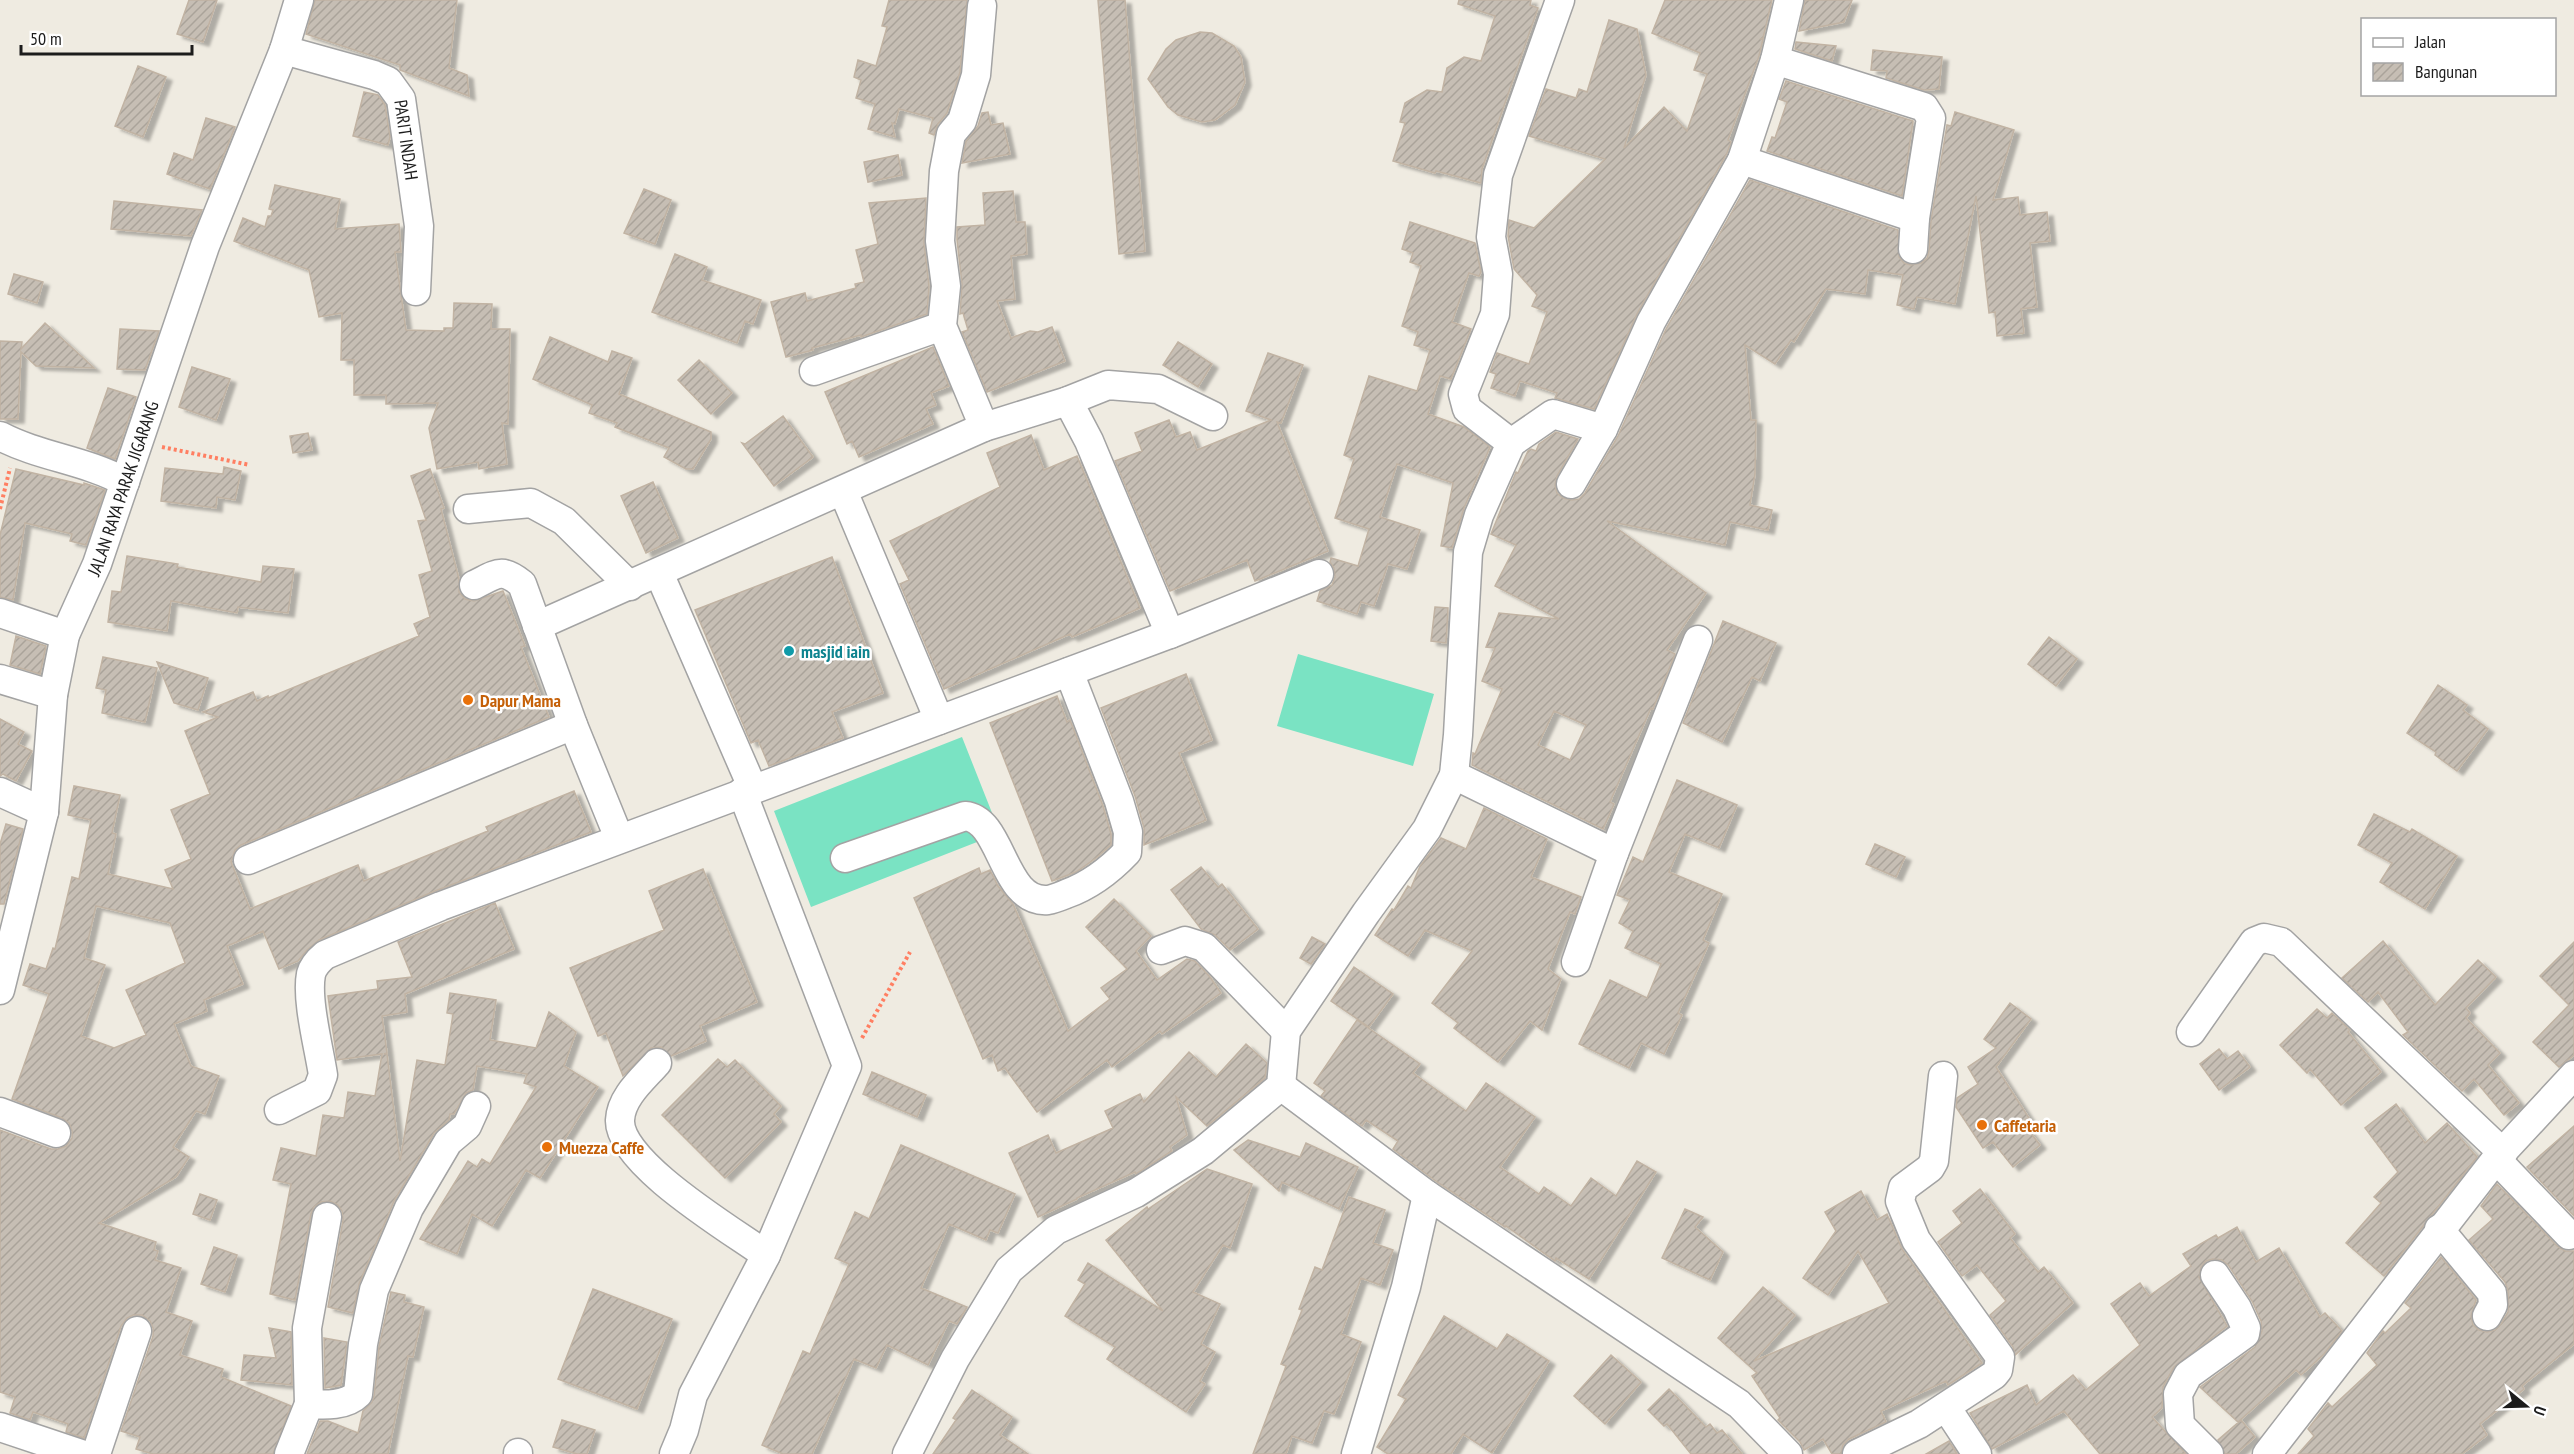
<svg xmlns="http://www.w3.org/2000/svg" width="2574" height="1454" font-family="'PT Sans Narrow',sans-serif">
	<defs>
		<pattern id="building-hatch" width="6" height="6" patternUnits="userSpaceOnUse" patternTransform="scale(1.5)"><rect width="6" height="6" fill="#c6beb4"/><path d="M-1 1l2-2M0 6l6-6M5 7l2-2" fill="none" stroke="#aaa39a"/></pattern>
		<filter id="shadow"><feDropShadow dx="6" dy="4" stdDeviation="1.5" flood-color="#0004"/></filter>
	</defs>
	<rect width="100%" height="100%" fill="#efebe1"/>
	<path fill="#7ae3c3" d="M1298,654L1434,694L1413,766L1277,726Z
		M962,737L1000,833L811,907L774,811Z"/>
	<path fill="url(#building-hatch)" stroke="#c1b3a3" stroke-width="1.5" fill-rule="evenodd" filter="url(#shadow)" d="M189,0H217L203,42L177,34Z
		M315,0H457L449,68L467,75L469,96L400,70V65L306,34Z
		M889,0H967L960,72L947,113L938,124L934,135L929,133L933,118L899,109L895,124L892,123L895,137L868,129L875,104L856,98L861,80L854,77L858,60L876,66L887,27L882,26Z
		M1098,0H1125L1145,251L1119,254Z
		M1459,0H1531L1530,5L1538,8L1482,169L1481,183L1436,171L1435,173L1393,161L1405,123L1400,122L1405,103L1427,90L1442,92L1447,68L1464,57L1481,61L1495,16L1458,4Z
		M1665,0H1772L1763,38L1760,39H1763L1759,56L1728,140L1731,142L1727,153L1637,314L1594,409L1555,398L1557,393L1520,381L1515,396L1491,388L1496,374L1490,372L1497,353L1529,364L1547,312L1532,306L1537,295L1514,269L1508,236L1509,220L1534,228L1605,159L1529,136L1546,89L1576,98L1579,89L1587,92L1609,20L1637,29L1646,75L1624,148L1664,107L1687,131L1707,74L1694,70L1700,53L1652,33Z
		M1805,0H1852L1844,22L1799,31Z
		M1200,32L1212,33L1234,46L1241,57L1245,82L1235,105L1215,120L1202,122L1178,115L1168,107L1148,79L1166,49L1176,40Z
		M1796,42L1836,46L1832,61L1795,49Z
		M1873,50L1942,57L1939,89L1924,90L1886,78L1887,71L1871,70Z
		M138,66L166,77L143,137L115,126Z
		M1786,81L1913,121L1902,196L1767,151L1772,137L1775,138L1787,102L1779,99Z
		M364,92L378,95L385,105L390,137L388,145L353,136Z
		M988,112L991,125L1003,123L1010,154L962,163L966,141L978,126L982,113Z
		M1955,112L2014,130L1993,200L2018,197L2020,215L2047,212L2050,241L2030,243L2037,307L2021,309L2024,333L1997,336L1995,312L1989,313L1976,196L1955,304L1917,297L1914,309L1897,305L1903,275L1868,270L1865,294L1826,289L1794,342L1791,340L1775,364L1745,345L1751,420H1756L1755,474L1750,505L1772,510L1768,530L1730,522L1725,545L1607,521L1706,593L1667,650L1675,654L1653,709L1651,708L1610,802L1614,804L1603,829L1472,765L1473,753L1475,754L1502,689L1482,681L1495,648L1486,647L1499,613L1559,619L1495,586L1516,545L1491,534L1516,472L1518,473L1528,451L1531,449L1536,451L1539,444L1556,432L1578,439L1557,476L1555,485L1557,493L1563,498L1572,500L1579,499L1585,493L1618,436L1666,329L1750,180L1898,230L1899,257L1904,263L1911,265L1921,263L1927,258L1929,250L1931,220L1947,125L1951,126ZM1554,711L1586,725L1570,760L1538,745Z
		M206,118L235,127L210,189L167,174L174,153L193,160Z
		M898,155L902,175L868,182L864,162Z
		M275,185L340,199L335,229L399,224L401,252H395L406,330L444,331V328H453L454,303L492,304L491,329H510L508,424L502,423L507,464L479,469L478,462L437,469L429,428L438,403L386,404V395H354V360H341L342,313L319,317L309,270L234,241L243,218L265,227L268,216H271L273,210L269,209Z
		M644,189L671,200L655,244L624,233Z
		M1013,191L1016,222H1025L1027,254L1011,256L1015,299L997,301L1011,338L1030,331L1038,332L1052,327L1065,361L987,392L962,332L968,330L963,313L960,314L962,284L957,240V227L985,225L983,193Z
		M926,198L924,243L929,286L927,314L861,337V335L812,348L813,350L786,357L771,302L805,293L807,301L856,288L855,284L864,282L856,250L878,244L869,203Z
		M114,201L202,210L191,236L111,229Z
		M1410,222L1475,243L1481,272L1479,276L1469,273L1452,322L1471,329L1451,379L1440,376L1428,414L1464,427L1490,447L1464,508L1452,548L1441,546L1453,483L1397,464L1380,517L1420,530L1407,569L1388,564L1374,606L1361,602L1357,614L1317,601L1320,591L1332,585L1335,577L1334,568L1330,562L1331,558L1358,566L1369,529L1335,518L1354,459L1344,455L1369,376L1417,391L1430,350L1414,345L1418,332L1402,326L1421,266L1410,262L1413,253L1402,249Z
		M675,254L707,267L702,280L761,300L753,324L745,321L737,343L652,312Z
		M14,274L43,282L37,303L8,294Z
		M45,323L94,368L36,366L21,352L18,419H0V341L22,342L21,349Z
		M120,329L159,331L145,370L117,369Z
		M550,337L608,362L612,351L632,358L619,394L711,432V439L693,469H686L664,457L669,448L615,427L617,423L589,413L592,405L533,379Z
		M1178,342L1212,364L1198,387L1163,365Z
		M933,347L949,386L931,393L936,405L926,409L933,424L859,457L852,441L847,444L825,392Z
		M1268,353L1303,365L1281,423L1277,422L1328,551L1255,581L1247,560L1170,591L1115,461L1142,451L1135,433L1169,420L1176,437L1190,432L1197,450L1271,420L1246,411Z
		M699,360L732,393L711,414L678,380Z
		M192,367L230,379L216,420L179,407Z
		M108,388L136,397L115,459L87,448Z
		M783,416L813,457L774,486L742,443L745,444Z
		M308,433L312,450L293,453L290,436Z
		M1031,435L1044,470L1077,456L1140,608L1072,637L1070,634L944,689L900,584L909,580L890,541L1000,487L987,453Z
		M224,467L241,471L235,500L217,497L216,508L161,501L165,468L223,474Z
		M16,469L84,485V483L105,490L86,545L70,541L72,534L25,523L13,600L0,597V535Z
		M430,469L444,508L441,509L459,579V592L465,599L474,601L503,591L525,646L521,647L549,717L241,845L235,850L231,862L250,909L358,865L364,881L488,831L486,827L574,791L591,832L435,891L319,940L307,950L298,961L279,969L263,931L227,946L243,984L204,1000L207,1011L174,1024L191,1066L219,1076L205,1114L196,1111L173,1147L189,1157L176,1177L99,1223L156,1242L154,1250L158,1251L155,1260L181,1268L166,1312L192,1321L180,1355L223,1369L221,1377L291,1406L273,1454H153L136,1449L140,1437L121,1431L153,1336V1328L150,1321L142,1315H133L127,1318L121,1326L84,1438L66,1432L68,1424L33,1412L30,1420L10,1413L15,1397L0,1392V1130L51,1149H58L66,1146L72,1138V1131L69,1123L62,1118L12,1099L49,994L23,985L30,964L46,969L53,948L55,949L72,877L79,879L91,820L68,815L74,786L120,795L112,833L116,834L108,874L173,889L165,870L191,859L171,810L210,794L185,731L218,717L203,712L253,692L257,701L268,696V698L419,636L414,624L430,617L419,575L432,571L418,521L426,520L411,476ZM96,906L170,923L185,963L126,990L146,1035L114,1048L81,1036L105,965L84,958Z
		M653,482L678,538L646,553L621,496Z
		M127,556L178,564L177,567L261,582L263,566L294,569L288,613L238,607L237,613L171,601L167,631L108,622L112,591L121,592Z
		M832,557L883,693L832,712L843,738L769,766L758,740L751,743L695,610Z
		M1435,607L1448,608L1446,643L1431,641Z
		M1723,621L1776,643L1760,681L1752,677L1722,742L1683,723Z
		M16,636L46,646L40,674L10,665Z
		M2049,637L2077,659L2056,686L2028,664Z
		M103,657L157,668L145,722L102,713L106,690L96,688Z
		M157,662L208,678L198,710L174,703Z
		M1186,674L1212,740L1179,753L1206,820L1144,845V828L1135,796L1101,708Z
		M2438,685L2467,705L2463,710L2488,729L2457,771L2435,755L2436,752L2407,733Z
		M1057,696L1067,722L1070,720L1103,806L1111,834V845L1096,858L1076,872L1052,881L990,723Z
		M0,719L24,732L18,744L32,751L16,781L3,774L0,776Z
		M1677,780L1737,805L1719,848L1685,834L1669,872L1722,894L1703,940L1709,943L1678,1013L1682,1015L1664,1054L1641,1043L1629,1068L1579,1044L1610,980L1647,998L1661,964L1625,948L1633,931L1619,923L1630,900L1617,895L1633,857L1643,862Z
		M1484,808L1547,839L1531,877L1581,897L1575,914L1570,912L1548,969L1561,979L1542,1030L1530,1021L1498,1062L1454,1028L1458,1023L1432,1003L1472,951L1425,930L1408,956L1375,935L1392,909L1394,910L1408,886L1411,888L1420,866L1441,838L1466,849Z
		M2374,814L2410,832L2412,829L2457,856L2425,909L2380,882L2392,863L2358,845Z
		M6,824L23,829L4,904H0V844Z
		M1875,844L1905,857L1896,877L1866,864Z
		M1201,867L1218,887L1222,884L1258,929L1230,950L1215,935L1201,929L1171,890Z
		M979,868L981,874L990,870L998,886L1013,904L1068,1031L1110,999L1101,988L1127,969L1086,927L1114,899L1151,936L1136,951L1157,980L1187,959L1195,961L1210,977L1221,993L1162,1034L1160,1031L1112,1067L1107,1060L1037,1112L1005,1068L998,1071L992,1055L983,1059L914,898Z
		M703,869L757,1002L700,1026L706,1041L671,1056L661,1047L651,1048L623,1076L606,1033L598,1036L570,968L664,930L649,891Z
		M495,903L514,949L405,994L407,1012L382,1016L387,1053L384,1054H387L400,1161L417,1060L445,1065L453,1014L447,1013L450,993L496,1000L490,1040L536,1048L549,1012L576,1032L564,1066L598,1087L540,1178L526,1170L492,1226L472,1214L457,1254L420,1239L468,1161L477,1167L482,1159L490,1164L536,1087L524,1083L527,1074L477,1066L473,1090L466,1093L454,1114H450L449,1120L434,1133L394,1201L359,1284L353,1313L328,1307L343,1220L342,1211L338,1205L330,1201L321,1202L314,1207L311,1214L295,1300L270,1294L291,1184L273,1180L281,1148L316,1156L323,1115L344,1118L348,1092L375,1096L382,1054L337,1060L328,996L378,989L377,981L412,977L398,942Z
		M1312,937L1325,944L1311,964L1300,958Z
		M2383,941L2435,1005L2478,960L2496,977L2466,1008L2470,1013L2466,1018L2500,1053L2488,1065L2519,1103L2504,1115L2474,1079L2462,1091L2403,1035L2408,1032L2378,992L2368,1002L2342,978Z
		M2574,942V1055L2559,1067L2533,1042L2569,1005L2540,976Z
		M1354,967L1393,994L1369,1027L1331,1001Z
		M2010,1003L2031,1019L1996,1067L2029,1118L2022,1122L2040,1145L2013,1167L1993,1142L1983,1148L1956,1107L1957,1098L1978,1084L1968,1067L1996,1048L1984,1039Z
		M2317,1009L2327,1018L2332,1013L2350,1030L2348,1032L2381,1072L2341,1105L2310,1069L2307,1073L2280,1045Z
		M1357,1020L1420,1064L1413,1073L1466,1111L1486,1083L1535,1117L1500,1167L1539,1194L1544,1187L1571,1206L1591,1178L1616,1196L1637,1161L1656,1172L1589,1279L1556,1258L1555,1261L1506,1226L1505,1227L1437,1182L1393,1149L1398,1141L1366,1120L1362,1126L1321,1096L1325,1091L1314,1083Z
		M1246,1044L1267,1063L1265,1078L1207,1126L1176,1097L1187,1135L1170,1147L1172,1151L1136,1174L1135,1172L1077,1198V1199L1038,1217L1009,1153L1048,1135L1056,1153L1113,1128L1105,1111L1140,1094L1144,1102L1189,1052L1216,1077Z
		M2219,1049L2227,1059L2238,1051L2250,1067L2219,1090L2200,1064Z
		M718,1059L727,1067L735,1060L781,1106L774,1114L781,1122L725,1178L662,1115Z
		M872,1072L926,1095L917,1117L863,1094Z
		M2396,1104L2425,1143L2447,1123L2477,1157L2384,1276L2346,1243L2381,1203L2374,1197L2398,1172L2365,1128Z
		M2574,1126V1216L2527,1167Z
		M1248,1140L1300,1157L1306,1143L1358,1167L1339,1209L1282,1182L1279,1191L1234,1150Z
		M901,1145L1015,1194L998,1233L990,1230L986,1240L949,1224L921,1288L967,1307L957,1324L949,1321L928,1365L887,1345L876,1368L854,1359L812,1454H783L762,1445L803,1351L810,1354L849,1264L835,1258L855,1212L869,1219Z
		M1207,1169L1252,1184L1230,1248L1223,1245L1193,1292L1220,1304L1201,1344L1215,1352L1200,1381L1205,1384L1186,1412L1107,1359L1115,1347L1065,1316L1085,1284L1078,1280L1088,1263L1163,1311L1106,1240L1147,1207L1148,1209Z
		M2497,1184L2557,1246L2565,1251H2574V1344L2522,1386L2524,1389L2480,1424L2487,1435L2462,1454H2298L2314,1436L2308,1429L2328,1403L2332,1407L2377,1365L2367,1353L2383,1331L2385,1333L2411,1308L2405,1303L2441,1257L2476,1300L2471,1316L2473,1325L2479,1330L2487,1332L2495,1330L2501,1324L2508,1312V1291L2505,1282L2469,1240L2493,1219L2481,1206Z
		M1980,1189L2015,1234L2010,1238L2038,1272L2044,1267L2073,1303L2015,1355L2013,1347L1990,1315L2006,1301L1977,1265L1962,1276L1938,1242L1962,1223L1953,1211Z
		M1861,1191L1877,1220L1887,1214L1902,1249L1982,1363L1948,1385L1946,1381L1881,1411L1886,1422L1849,1439L1843,1445L1841,1454H1832L1823,1439L1804,1450L1800,1442L1778,1420L1780,1418L1752,1376L1757,1373L1718,1338L1763,1287L1795,1315L1754,1361L1889,1303L1858,1251L1828,1295L1803,1278L1836,1231L1825,1212Z
		M200,1194L217,1200L210,1220L193,1214Z
		M1349,1197L1385,1210L1373,1243L1393,1250L1380,1285L1361,1278L1341,1334L1361,1342L1343,1391L1334,1414L1324,1411L1312,1443L1292,1436L1286,1454H1253L1286,1366L1281,1364L1302,1310L1299,1309L1315,1267L1322,1270Z
		M1685,1209L1703,1217L1695,1227L1723,1252L1710,1280L1662,1258Z
		M2237,1227L2256,1262L2279,1248L2320,1317L2325,1313L2342,1331L2324,1354L2301,1375L2296,1370L2238,1422L2200,1387L2255,1347L2262,1331L2261,1321L2252,1301L2229,1266L2222,1260L2213,1259L2206,1261L2201,1267L2199,1277L2227,1326L2174,1367L2163,1387L2162,1408L2152,1417L2186,1454H2100L2064,1411L1992,1449L1970,1413L2027,1385L2036,1405L2073,1375L2086,1390L2140,1345L2111,1304L2140,1283L2149,1296L2191,1266L2183,1254L2216,1235L2218,1238Z
		M214,1247L237,1255L225,1292L201,1284Z
		M593,1289L672,1319L637,1409L558,1379Z
		M391,1292L405,1295L404,1302L424,1307L413,1357L408,1356L388,1454H307L320,1421H328L358,1433L363,1411L372,1402L374,1396L379,1346Z
		M1444,1316L1497,1349L1507,1334L1549,1361L1492,1453L1463,1434L1451,1454H1388L1377,1447L1406,1399L1398,1395Z
		M269,1328L291,1332L292,1385L241,1380L244,1355L276,1358Z
		M324,1338L347,1342L341,1385L325,1388Z
		M1611,1355L1641,1382L1605,1424L1574,1396Z
		M1669,1389L1706,1427L1710,1424L1717,1433L1722,1430L1742,1454H1691L1667,1424L1664,1426L1648,1410Z
		M972,1390L1012,1417L1000,1435L1028,1454H933L956,1420L953,1418Z
		M562,1420L595,1430L587,1454H577L553,1447Z
		M2241,1420L2255,1437L2236,1454H2225L2218,1440Z
		M1949,1441L1957,1454H1926Z"/>
	<g fill="none" stroke-linecap="round" stroke-linejoin="round">
		<defs>
			<g id="minor">
				<path d="M982,6L976,75L962,121L951,134L944,171L940,241L946,286L942,326L984,427"/>
				<path id="s1" d="M284,50L374,75L388,81L401,99L419,226L416,291"/>
				<path d="M1775,60L1924,107L1931,118L1915,218L1913,249"/>
				<path d="M1742,160L1915,218"/>
				<path d="M814,371L942,326"/>
				<path d="M1068,401L1089,441L1170,634"/>
				<path d="M0,436C40,457 85,460 125,482"/>
				<path d="M1511,443L1553,414L1603,429"/>
				<path d="M1571,484L1603,429L1651,322L1742,160L1775,60L1789,0"/>
				<path d="M843,491L939,720"/>
				<path d="M468,509L531,503L564,521L630,586"/>
				<path d="M659,573L753,789"/>
				<path d="M474,585C497,574 501,567 522,584L573,725L619,838"/>
				<path d="M0,613L65,635"/>
				<path d="M537,626L984,427L1068,401L1108,385L1158,389L1213,416"/>
				<path d="M0,679L53,695"/>
				<path d="M1454,775L1614,853"/>
				<path d="M0,792L44,812"/>
				<path d="M845,858L965,816C1003,819 1002,904 1048,900C1054,899 1061,896 1066,894C1091,885 1109,871 1127,852L1128,832L1119,801L1069,672"/>
				<path d="M248,860L573,725"/>
				<path d="M1161,950L1185,941L1204,947L1286,1031"/>
				<path d="M1576,962L1614,853L1698,640"/>
				<path id="s2" d="M0,990L44,812L53,695L65,635L97,564L205,246L284,50L299,0"/>
				<path d="M2191,1032L2254,942L2264,938L2281,942L2503,1153"/>
				<path d="M657,1063C643,1079 621,1097 620,1120C618,1163 733,1231 766,1255"/>
				<path d="M1281,1086L1427,1195L1739,1404L1788,1454"/>
				<path d="M279,1110L317,1091L323,1075C319,1048 306,1000 311,974C313,966 319,960 325,955L441,906L1170,634L1319,574"/>
				<path d="M0,1112L56,1133"/>
				<path d="M2496,1159L2569,1235"/>
				<path d="M2439,1229L2492,1293L2493,1305L2487,1316"/>
				<path d="M309,1404L307,1328L327,1217"/>
				<path d="M1946,1407L1977,1454"/>
				<path d="M0,1427L81,1454"/>
				<path d="M518,1453V1454"/>
				<path d="M96,1454L137,1331"/>
				<path d="M289,1454L309,1404C325,1405 346,1406 358,1394L363,1344L374,1290L409,1208L448,1142L467,1126L476,1106"/>
				<path d="M674,1454L684,1430L693,1395L766,1255L847,1066L742,792"/>
				<path d="M907,1454L955,1359L1009,1270L1056,1230L1136,1193L1203,1151L1281,1086L1286,1031L1366,913L1427,829L1454,775L1458,735L1468,552L1479,515L1511,443L1467,409L1463,394L1495,314L1498,274L1491,237L1498,175L1560,0"/>
				<path d="M1356,1454L1406,1287L1427,1195"/>
				<path d="M1857,1454L1919,1424L1994,1375L1998,1370L2000,1357L1916,1240L1900,1201L1903,1188L1930,1168L1934,1161L1943,1076"/>
				<path d="M2209,1454L2180,1425L2178,1394L2188,1375L2245,1334L2246,1328L2237,1308L2215,1275"/>
				<path d="M2267,1454L2496,1159L2574,1075"/>
			</g>
		</defs>
		<use href="#minor" stroke="#a3a3a3" stroke-width="31"/>
		<path stroke="#ff7f62" stroke-width="4" stroke-dasharray="3 3" stroke-linecap="butt" d="M162,447L250,465
			M0,509L10,468
			M862,1038L910,952"/>
		<use href="#minor" stroke="#fff" stroke-width="28"/>
	</g>
	<circle fill="#0f9aa8" stroke="#fff" stroke-width="2" cx="789" cy="651" r="6"/>
	<g fill="#e8710a" stroke="#fff" stroke-width="2">
		<circle cx="468" cy="700" r="6"/>
		<circle cx="1982" cy="1125" r="6"/>
		<circle cx="547" cy="1147" r="6"/>
	</g>
	<g text-anchor="middle" dominant-baseline="central" stroke-width="5" stroke-linejoin="round" paint-order="stroke">
		<g font-size="18" fill="#1c1c1c" stroke="#fff">
			<text stroke="none"><textPath href="#s1" startOffset="172">PARIT INDAH</textPath></text>
			<text stroke="none"><textPath href="#s2" startOffset="520">JALAN RAYA PARAK JIGARANG</textPath></text>
		</g>
		<g font-size="18" font-weight="bold" fill="#0d838f" stroke="#fff" text-anchor="start">
			<text x="801" y="651">masjid iain</text>
		</g>
		<g font-size="18" font-weight="bold" fill="#c56008" stroke="#fff" text-anchor="start">
			<text x="480" y="700">Dapur Mama</text>
			<text x="1994" y="1125">Caffetaria</text>
			<text x="559" y="1147">Muezza Caffe</text>
		</g>
	</g>
	<rect x="2361" y="18" width="195" height="78" fill="#ffffff" stroke="#a4a4a4" stroke-width="1.5"/>
	<rect x="2373" y="38" width="30" height="9" fill="#ffffff" stroke="#a4a4a4" stroke-width="1.5"/>
	<text x="2415" y="48" font-size="18" fill="#1c1c1c">Jalan</text>
	<rect x="2373" y="63" width="30" height="18" fill="url(#building-hatch)" stroke="#a4a4a4" stroke-width="1.5"/>
	<text x="2415" y="78" font-size="18" fill="#1c1c1c">Bangunan</text>
	<g transform="translate(2526 1406) rotate(109)" stroke="#ffffff" stroke-width="4.5" paint-order="stroke">
	<path d="M0-4.5L10 22L0 15L-10 22Z" fill="#1c1c1c"/>
	<text y="-9" font-size="16" font-weight="bold" text-anchor="middle" fill="#1c1c1c">U</text>
	</g>
	<path d="M21 45v9h171v-9" fill="none" stroke="#1c1c1c" stroke-width="3"/>
	<text x="30" y="45" font-size="18" fill="#1c1c1c" stroke="#ffffff" stroke-width="4.5" paint-order="stroke">50 m</text>
</svg>
